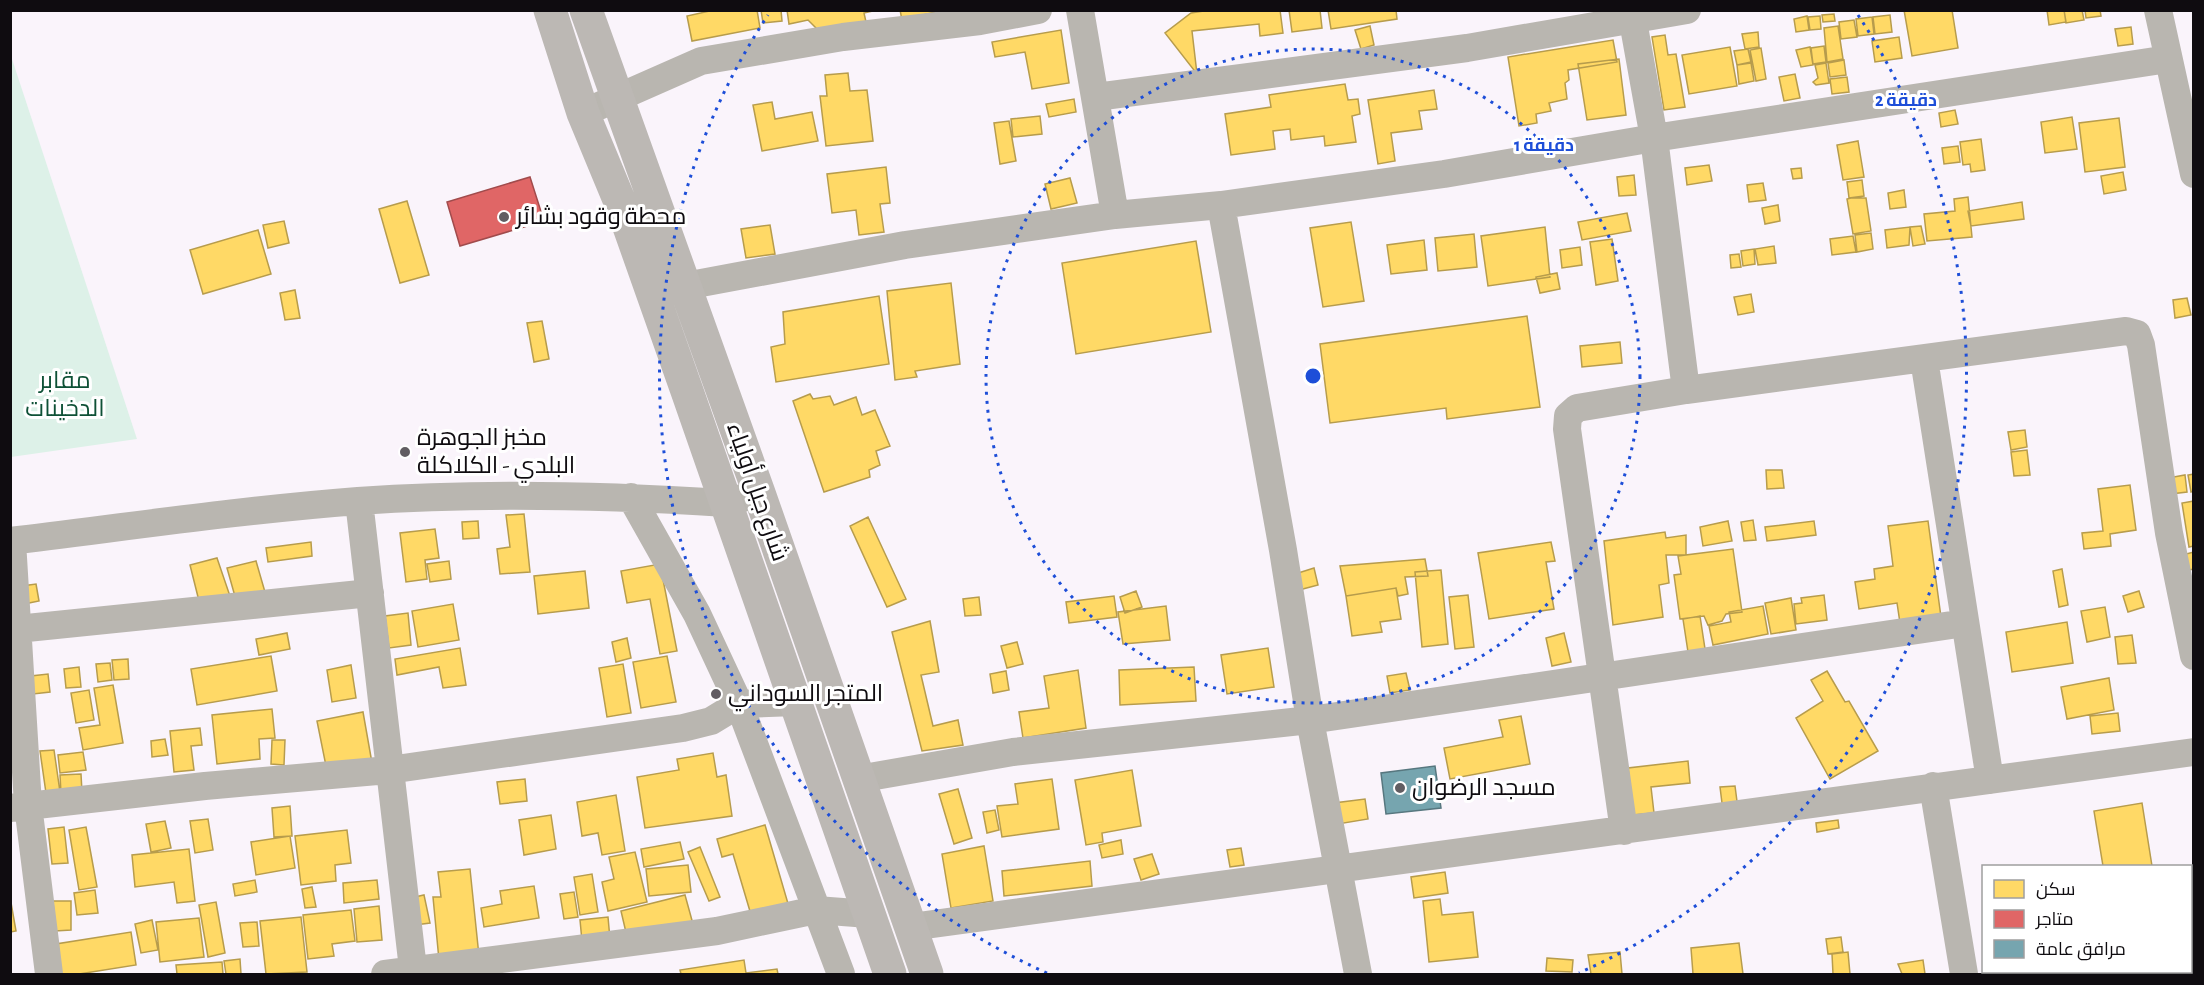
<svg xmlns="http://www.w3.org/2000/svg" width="2204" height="985" font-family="'Alegreya Sans',Cairo,sans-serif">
	<rect width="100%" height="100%" fill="#faf4fb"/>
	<path fill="#ddf1e8" d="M10,56H11L137,439L11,457Z"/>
	<path fill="#ffd966" stroke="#b79c4c" stroke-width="1.5" d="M714,10H757L760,28L692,41L687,16Z
		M761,10H781L782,21L763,23Z
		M787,10H877L864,13L866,22L818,30L808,20L789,24Z
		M900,10H944L902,20Z
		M1210,10H1280L1283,33L1260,36L1259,24L1192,31L1197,74L1165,33L1191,13Z
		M1289,10H1320L1322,28L1292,32Z
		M1328,10H1396L1397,19L1331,29Z
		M1904,10H1952L1958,48L1912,56Z
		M2047,10H2064L2066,22L2049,25Z
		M2064,10H2082L2084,20L2066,23Z
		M2085,10H2100L2101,16L2086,18Z
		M1834,14L1835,21L1823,22L1822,15Z
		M1890,15L1892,32L1875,34L1873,17Z
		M1807,16L1809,30L1796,32L1794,19Z
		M1820,16L1821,29L1810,30L1808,17Z
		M1872,17L1874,34L1858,36L1856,19Z
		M1854,20L1857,37L1841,39L1839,22Z
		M1370,26L1374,45L1361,49L1355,30Z
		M1838,26L1843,59L1827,62L1824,28Z
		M2131,27L2133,44L2118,46L2115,29Z
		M1061,30L1069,83L1032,89L1025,52L995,57L992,42Z
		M1758,32L1759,47L1745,49L1742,34Z
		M1665,35L1668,55L1676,54L1685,107L1664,110L1652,37Z
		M1899,37L1902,58L1875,62L1872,41Z
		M1613,40L1617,62L1568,70L1569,80L1565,83L1567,99L1549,103L1551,111L1536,114L1537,123L1519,126L1508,57Z
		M1824,46L1826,62L1813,64L1811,48Z
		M1730,47L1737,86L1689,94L1682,55Z
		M1810,47L1813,65L1801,67L1796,50Z
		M1761,48L1766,79L1756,81L1750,50Z
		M1748,49L1751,62L1737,65L1734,51Z
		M1619,59L1626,115L1587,120L1578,64Z
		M1844,60L1846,75L1830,77L1828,63Z
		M1751,63L1754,81L1739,84L1737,65Z
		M1826,63L1829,83L1816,85L1813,82L1818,78L1815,65Z
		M848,73L850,91L867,90L873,141L826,146L820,96H827L825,75Z
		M1795,74L1800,98L1784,101L1779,77Z
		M1847,77L1849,92L1832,94L1830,79Z
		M1345,84L1348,100L1358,99L1360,114L1352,116L1356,142L1325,146L1324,136L1291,140L1290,129L1273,131L1275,149L1231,155L1225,114L1271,107L1269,95Z
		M1434,90L1437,109L1419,111L1422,129L1391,133L1395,161L1378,164L1368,100Z
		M1074,99L1076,112L1049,117L1046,104Z
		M772,102L775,119L812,112L818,141L762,151L753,105Z
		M1955,110L1958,124L1941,127L1939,113Z
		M1040,116L1042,134L1013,137L1011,119Z
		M2072,117L2077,149L2045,153L2041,122Z
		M2119,118L2125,167L2085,172L2079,123Z
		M1009,121L1016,161L1000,164L994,123Z
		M1981,139L1985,170L1971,172L1970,164L1963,165L1960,142Z
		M1858,141L1864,177L1843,180L1837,145Z
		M1958,146L1960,162L1944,164L1942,148Z
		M1709,165L1712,181L1687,185L1685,168Z
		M886,167L890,203L880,204L884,232L859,235L856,210L832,213L827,174Z
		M1801,168L1802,178L1793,179L1791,169Z
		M2123,172L2126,190L2104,194L2101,176Z
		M1634,175L1636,195L1619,196L1617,177Z
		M1070,178L1077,203L1051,209L1045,184Z
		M1862,180L1864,196L1849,198L1847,182Z
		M1763,183L1766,200L1749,202L1747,185Z
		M1904,190L1906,207L1890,209L1888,193Z
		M1968,197L1972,237L1927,241L1924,214L1955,211L1954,199Z
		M1851,198H1866L1871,231L1853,234L1847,199Z
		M407,201L429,275L400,283L379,209Z
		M2022,202L2024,219L1971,226L1968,211Z
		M1778,205L1780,221L1765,224L1762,208Z
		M1627,213L1631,231L1582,240L1578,222Z
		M284,221L289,243L268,248L263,225Z
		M1351,222L1364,301L1323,307L1310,228Z
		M770,225L775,254L746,258L741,229Z
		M1921,226L1925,244L1913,246L1910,227Z
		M1545,227L1550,277L1488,286L1481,236Z
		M1910,227L1909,245L1887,248L1885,230Z
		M258,230L271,274L203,294L190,250Z
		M1871,233L1873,249L1857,252L1855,235Z
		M1474,234L1477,267L1438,271L1435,238Z
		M1853,236L1856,252L1832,255L1830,239Z
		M1612,239L1618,281L1596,285L1590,242Z
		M1424,240L1427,270L1391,274L1387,245Z
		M1196,241L1211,332L1076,354L1062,263Z
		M1774,246L1776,263L1758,265L1755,249Z
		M1580,247L1582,265L1562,268L1560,250Z
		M1754,249L1755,264L1743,266L1741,251Z
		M1739,254L1741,267L1731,268L1730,255Z
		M1557,273L1560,289L1540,293L1536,277Z
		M951,283L960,364L915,371L917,377L895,380L887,291Z
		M295,290L300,318L285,320L280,293Z
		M1751,294L1754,312L1738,315L1734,297Z
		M879,296L889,364L776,382L771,347L785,344L783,312Z
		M2187,298L2191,315L2175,318L2173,300Z
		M1527,316L1540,407L1447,419L1446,408L1330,423L1320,344Z
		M542,321L549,359L534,362L527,323Z
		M1620,342L1622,363L1582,367L1580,346Z
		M810,394L813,399L830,396L834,405L856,397L862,415L875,410L890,446L876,451L880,465L869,470L870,477L824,492L793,401Z
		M2025,430L2027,447L2011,450L2008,432Z
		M2027,450L2030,475L2014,476L2011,452Z
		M1766,470H1782L1784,488L1767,489Z
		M2194,474V491L2191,492L2188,475Z
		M2185,475L2187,492L2171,494L2168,478Z
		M2130,485L2136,530L2110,534L2111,546L2084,549L2082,533L2103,531L2098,489Z
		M2194,501V546L2189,547L2182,503Z
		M524,514L530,572L500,574L497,549L510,547L506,515Z
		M868,517L906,599L887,607L850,526Z
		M1753,520L1756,540L1744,541L1741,522Z
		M478,521L479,538L463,539L462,522Z
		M1728,521L1732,541L1703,546L1700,527Z
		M1814,521L1816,535L1767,541L1765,527Z
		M1928,521L1941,617L1900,623L1897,603L1859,609L1855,582L1875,579L1874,569L1893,566L1888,526Z
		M435,529L439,558L425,560L427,579L406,582L400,533Z
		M1665,532L1666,538L1686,535V555H1666L1669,583L1659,585L1663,617L1613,625L1604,541Z
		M311,542L312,556L268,562L266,548Z
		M1551,542L1555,561L1546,562L1554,609L1489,619L1478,553Z
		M1733,549L1742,612L1726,614L1722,621L1708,625L1704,616L1680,619L1674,575L1681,574L1678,556Z
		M2194,552V569L2189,570L2186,554Z
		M217,558L233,605L202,613L190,565Z
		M1425,559L1428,576L1405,577L1408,594L1398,596L1396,588L1346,596L1340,566Z
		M256,561L267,599L238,607L227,568Z
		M449,561L451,579L430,582L427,564Z
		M660,564L677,651L660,654L650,599L627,603L621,571Z
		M1314,568L1318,585L1299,590L1295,574Z
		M2062,569L2068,605L2059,607L2053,571Z
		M1441,570L1448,644L1422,647L1415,572Z
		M585,571L589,608L538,614L534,576Z
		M36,584L39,601L24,604L22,586Z
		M1396,588L1401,619L1380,622L1382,632L1352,636L1346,596Z
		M1136,591L1142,607L1125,613L1120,597Z
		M2139,591L2144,607L2128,612L2123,596Z
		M1468,595L1474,647L1455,649L1449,597Z
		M1824,595L1827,620L1796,624L1794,604L1802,603L1801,598Z
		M1114,596L1117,617L1069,623L1066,602Z
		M979,597L981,615L965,616L963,599Z
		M1791,598L1796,630L1771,634L1765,603Z
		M453,604L459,640L418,647L412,611Z
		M1166,606L1170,640L1123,644L1118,612Z
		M1763,606L1768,634L1713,645L1709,626L1731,622L1729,612Z
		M2105,607L2110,637L2087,642L2081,611Z
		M408,613L411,645L389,648L385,616Z
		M1700,616L1705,649L1688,652L1683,619Z
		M930,621L939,672L921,675L933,726L958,720L963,745L922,751L892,632Z
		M2067,622L2073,663L2012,672L2006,632Z
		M287,633L290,649L259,655L256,639Z
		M1564,633L1571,662L1552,666L1546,638Z
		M2132,635L2136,663L2118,664L2115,637Z
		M627,638L631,658L616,662L612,642Z
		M1017,642L1023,664L1007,668L1001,646Z
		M460,648L466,685L443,688L439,667L397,675L395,659Z
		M1268,648L1274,687L1227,694L1221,655Z
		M271,656L277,691L197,705L191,669Z
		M667,656L676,702L641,708L633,662Z
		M128,659L129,679L114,680L112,660Z
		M110,663L112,680L98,682L96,664Z
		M623,664L631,713L607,717L599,668Z
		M351,665L356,698L332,702L327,670Z
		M79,667L81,687L66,688L64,669Z
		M1194,667L1196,701L1120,705L1119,670Z
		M1078,670L1086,728L1023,738L1019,712L1049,708L1044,676Z
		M1006,671L1009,690L993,693L990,674Z
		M1827,671L1845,702L1849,701L1878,751L1830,779L1796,718L1823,701L1811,680Z
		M1406,673L1410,690L1390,693L1387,676Z
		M48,674L50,692L33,694L31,676Z
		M2109,678L2114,710L2067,719L2061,687Z
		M113,685L123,743L83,750L79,728L100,725L94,688Z
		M89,690L94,720L76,723L71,693Z
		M272,709L275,738L259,739L260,759L217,764L212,715Z
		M363,712L372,763L327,771L317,721Z
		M2118,713L2120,731L2092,734L2090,716Z
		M1521,716L1530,764L1450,779L1444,748L1503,737L1499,720Z
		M200,728L202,745L191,746L194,770L174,772L170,731Z
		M165,739L168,755L152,757L151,741Z
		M272,740H285L284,765L271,764Z
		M54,750L60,792L46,793L40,751Z
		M83,752L86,770L60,773L58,755Z
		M713,753L717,777L726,775L732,816L645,828L637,777L679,770L677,759Z
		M1688,761L1690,783L1651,787L1654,813L1633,815L1628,768Z
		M1132,770L1141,826L1102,833L1103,842L1086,845L1075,780Z
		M81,774L82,792L61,793L60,775Z
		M525,779L527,801L500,804L497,782Z
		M1052,779L1059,829L1002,837L997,806L1018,804L1015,784Z
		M1735,786L1738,809L1723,811L1720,787Z
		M958,789L972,838L954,844L939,794Z
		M616,795L625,851L602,855L598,833L582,836L577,802Z
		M1365,799L1368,819L1338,824L1334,803Z
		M2142,803L2152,866H2103L2094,811Z
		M290,806L292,836L274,837L272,808Z
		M995,810L999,830L987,833L983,812Z
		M551,815L556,849L524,855L519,820Z
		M208,819L213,850L195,853L190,821Z
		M1838,820L1839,828L1817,832L1816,823Z
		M165,821L171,848L151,852L146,824Z
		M765,825L789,907L752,918L733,854L722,857L717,839Z
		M64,827L68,863L52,864L48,829Z
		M86,827L97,887L79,890L69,830Z
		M347,830L351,863L335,865L336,881L301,885L295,836Z
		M290,836L295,868L256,875L251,842Z
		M1121,840L1123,854L1102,858L1099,845Z
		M680,842L684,859L644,867L641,849Z
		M984,846L993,901L951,908L942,854Z
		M700,847L720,897L709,901L688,852Z
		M1241,848L1244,865L1230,867L1227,850Z
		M189,849L195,901L177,903L174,882L135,887L132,855Z
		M635,852L647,902L608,911L602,882L614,879L609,857Z
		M1152,854L1159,874L1141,880L1134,859Z
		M1090,861L1092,886L1004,896L1002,871Z
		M688,865L691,892L649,896L646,869Z
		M470,869L479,956L439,960L433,897H441L438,872Z
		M1445,872L1448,893L1414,898L1411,877Z
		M592,874L598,912L580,915L574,877Z
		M255,880L257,892L235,896L233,884Z
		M377,880L379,899L344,903L343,883Z
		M534,886L539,918L484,927L481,908L502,904L500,891Z
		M312,887L316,907L305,908L302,889Z
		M95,890L98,913L77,915L74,893Z
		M574,892L578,917L564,919L560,894Z
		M424,895L430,923L415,925L410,898Z
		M685,895L693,924L628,941L621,911Z
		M10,897L16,931L10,932Z
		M1440,899L1442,915L1473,912L1478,957L1429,962L1423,901Z
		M53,901H71V930L55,931Z
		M216,902L225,953L208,957L199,905Z
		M379,906L382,940L357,942L354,909Z
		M351,910L355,941L332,944L334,956L308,959L303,915Z
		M301,917L307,972L266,974L260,921Z
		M608,917L610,939L582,941L580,920Z
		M199,918L204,957L160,962L156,922Z
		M152,920L158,950L141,953L135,924Z
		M257,922L259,946L243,947L240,923Z
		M131,932L136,965L79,974H60L56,944Z
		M1841,937L1843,952L1828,954L1826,939Z
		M1739,943L1743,974H1693L1691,948Z
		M1620,952L1622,974H1591L1588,955Z
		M1848,952L1850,974H1833L1832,954Z
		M1547,958L1573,960L1572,972L1546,971Z
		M240,959L241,974H226L224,961Z
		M744,960L746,973L777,969L778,974H681L680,970Z
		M1923,960L1925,974H1902L1898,964Z
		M222,962L223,974H177L176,965Z
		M2012,972H2049V974H2012Z"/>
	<path fill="#e06666" stroke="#a14b4c" stroke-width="1.5" d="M530,177L544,221L460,246L447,202Z"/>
	<path fill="#76a5af" stroke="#57777f" stroke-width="1.5" d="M1435,766L1441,808L1386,814L1381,773Z"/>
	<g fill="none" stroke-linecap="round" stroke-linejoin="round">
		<path stroke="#b9b6b0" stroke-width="28" d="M1080,10L1115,215
			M1631,10L1654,138L1686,390
			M2158,10L2194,174
			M1096,97L1467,48L1687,10
			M583,113L701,61L843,37L980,21L1038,10
			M1221,205L1283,550L1310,720L1358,974
			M685,286L905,245L1115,215L1221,205L1444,174L1654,138L2168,59
			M1924,359L1990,780
			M631,497L697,614L739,704L841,974
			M359,501L413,969
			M10,541C126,527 242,510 358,501C481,492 603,495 726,503L759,493
			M12,541L28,805L49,974
			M17,629L370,593
			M858,779L1013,752L1310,720L1965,623
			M1933,786L1964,974
			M10,808L205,786L389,770L683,728L711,721L739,704L796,702
			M1624,831L1567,429L1568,416L1577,408L1686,390L2126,331L2137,334L2141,345L2169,533L2194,656
			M911,927L2194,752
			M385,974L717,931L816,910L869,914"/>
		<path stroke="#bcb8b4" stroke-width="33" d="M550,10L583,113L622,207L687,391L890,974
			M586,10L759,493L927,974"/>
	</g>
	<g fill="none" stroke="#1d4ed8" stroke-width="3" stroke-dasharray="3 6">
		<circle cx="1313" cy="376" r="327"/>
		<path d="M1047 973A654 654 0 0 1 768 15M1858 15A654 654 0 0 1 1579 973"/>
	</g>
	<g fill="#615d62" stroke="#fff" stroke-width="2">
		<circle cx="504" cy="217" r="6"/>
		<circle cx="405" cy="452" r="6"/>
		<circle cx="716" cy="694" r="6"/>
		<circle cx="1400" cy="788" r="6"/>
	</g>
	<g text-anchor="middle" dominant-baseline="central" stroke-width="6" stroke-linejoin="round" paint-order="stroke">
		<g font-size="24" fill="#0f0c10" stroke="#fff" text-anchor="start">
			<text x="516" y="217">محطة وقود بشائر</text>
			<text x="417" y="438">مخبز الجوهرة<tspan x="417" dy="28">البلدي - الكلاكلة</tspan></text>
			<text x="728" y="694">المتجر السوداني</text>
			<text x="1412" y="788">مسجد الرضوان</text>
		</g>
		<g font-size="24" fill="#0e5136" stroke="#fff">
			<text x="65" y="381">مقابر<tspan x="65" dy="28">الدخينات</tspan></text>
		</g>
		<g font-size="24" fill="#0f0c10" stroke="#fff">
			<text transform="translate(757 492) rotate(71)">شارع جبل أولياء</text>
		</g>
	</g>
	<circle cx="1313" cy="376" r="9" fill="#1d4ed8" stroke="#fff" stroke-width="3"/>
	<g font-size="18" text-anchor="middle" font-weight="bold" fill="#1d4ed8" stroke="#fff" stroke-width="6" stroke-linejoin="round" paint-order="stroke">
		<text x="1906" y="106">2 دقيقة</text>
		<text x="1544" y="151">1 دقيقة</text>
	</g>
	<rect width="2204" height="985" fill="none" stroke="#0f0c10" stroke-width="24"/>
	<rect x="1982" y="865" width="210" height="108" fill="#ffffff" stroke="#9f9e9f" stroke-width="1.5"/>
	<rect x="1994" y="880" width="30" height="18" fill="#ffd966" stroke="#9f9e9f" stroke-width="1.5"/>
	<text x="2036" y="895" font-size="18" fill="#0f0c10">سكن</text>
	<rect x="1994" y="910" width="30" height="18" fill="#e06666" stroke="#9f9e9f" stroke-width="1.5"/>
	<text x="2036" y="925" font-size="18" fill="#0f0c10">متاجر</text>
	<rect x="1994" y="940" width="30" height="18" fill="#76a5af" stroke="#9f9e9f" stroke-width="1.5"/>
	<text x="2036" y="955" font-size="18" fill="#0f0c10">مرافق عامة</text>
</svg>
